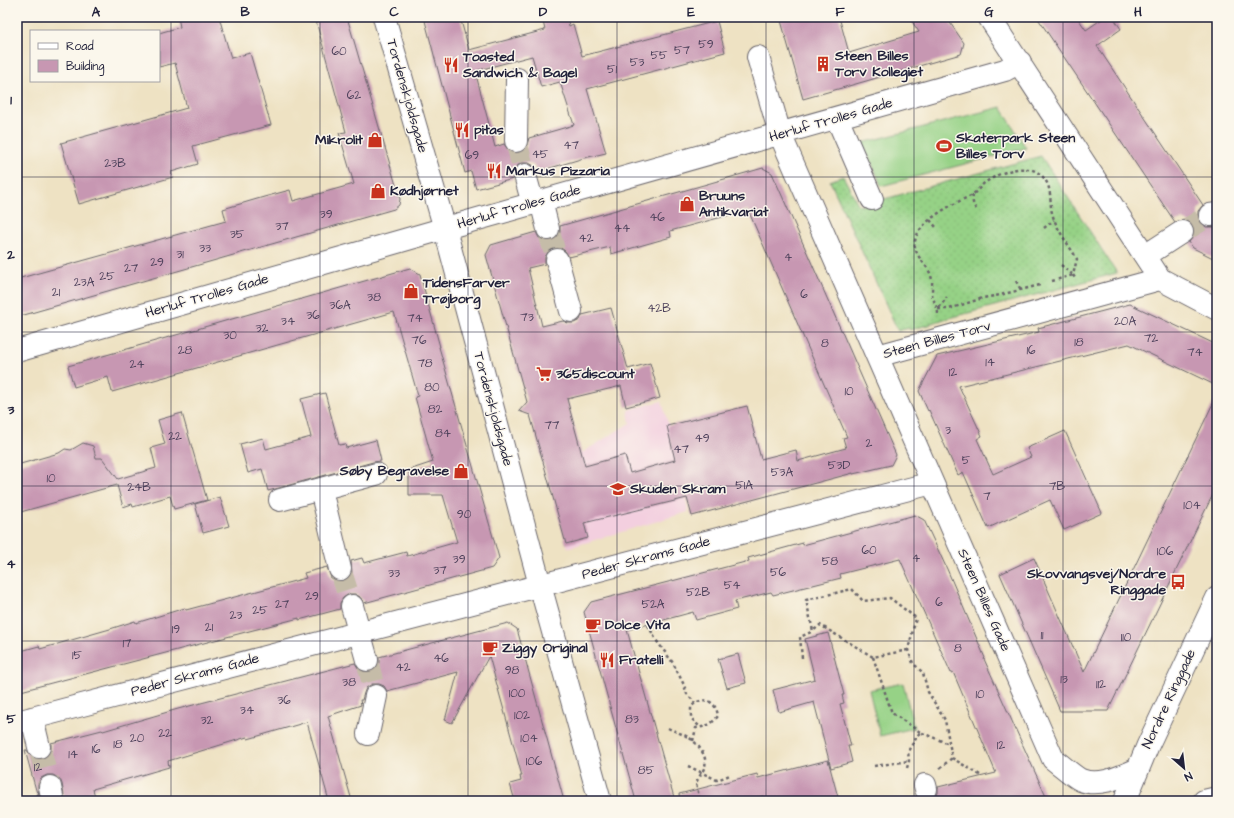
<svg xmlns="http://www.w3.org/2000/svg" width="1234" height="818" font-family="'Architects Daughter',sans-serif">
	<defs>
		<pattern id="grass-dots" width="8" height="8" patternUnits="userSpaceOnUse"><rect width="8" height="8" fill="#96d286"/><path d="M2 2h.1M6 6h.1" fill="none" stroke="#81b475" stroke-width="1.8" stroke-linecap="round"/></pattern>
	</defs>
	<rect width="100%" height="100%" fill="#fbf7ec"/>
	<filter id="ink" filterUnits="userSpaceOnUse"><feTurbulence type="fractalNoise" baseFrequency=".025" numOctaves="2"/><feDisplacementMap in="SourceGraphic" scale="8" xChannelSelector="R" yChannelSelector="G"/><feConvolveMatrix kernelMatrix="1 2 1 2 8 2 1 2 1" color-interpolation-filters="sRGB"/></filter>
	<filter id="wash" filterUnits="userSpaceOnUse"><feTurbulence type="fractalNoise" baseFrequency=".012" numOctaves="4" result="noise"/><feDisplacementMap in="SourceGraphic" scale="16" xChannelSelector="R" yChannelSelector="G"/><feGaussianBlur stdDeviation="0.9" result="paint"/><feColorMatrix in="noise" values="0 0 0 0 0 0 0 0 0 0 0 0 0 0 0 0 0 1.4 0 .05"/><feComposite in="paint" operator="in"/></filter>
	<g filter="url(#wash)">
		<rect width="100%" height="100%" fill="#eee2c3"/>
		<path fill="#f3cfdf" d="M662,401L679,463L688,512L568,548L547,466L572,459L630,423L628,410Z"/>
		<path fill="url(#grass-dots)" stroke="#5c7a60" d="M1041,156L1117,273L931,323V324L910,330L909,328L898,331L830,181L843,176L859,206Z"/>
		<path fill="#96d286" stroke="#5c7a60" d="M1001,107L1026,148L881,186L877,175L862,143Z
			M903,683L914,728L880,736L869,690Z"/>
		<g id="blocks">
			<path fill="#c797b2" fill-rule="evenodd" d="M178,17H219L231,58L250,53L271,125L193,146L198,164L171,172L173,177L79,204L61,143L187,108L175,63L159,67V33L180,27Z
				M315,17H347L400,199L399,205L394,209L17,317V279L226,221L223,209L264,197L290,190L293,201L354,184L339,133L346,132Z
				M424,17H460L469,50L545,30L542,17H567L569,26L573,24L582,56L717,21L725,52L587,89L606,153L584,158L537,172L534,166L529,163H521L516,167L513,171V179L476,189L471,171L465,173ZM532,56L541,87L560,82L574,125L529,138L526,148L522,152L515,153L509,151L504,144L495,147L475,71Z
				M780,17H839L849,53L919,32L909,17H946L964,43L961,54L803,99Z
				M1037,17H1077L1086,30L1105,17H1113L1121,29L1097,46L1203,205L1198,211V216L1200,222L1206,227H1217V260L1193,248L1189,242L1193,237L1194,232L1192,225L1187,221L1182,220L1175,222Z
				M763,168L772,173L896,455L891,465L853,474V473L692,516L687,498L584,523L588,538L566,544L530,415L519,411L527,402L486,255L491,245L536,232L539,238L544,241H551L557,238L560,233V226ZM748,210L847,437L843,438L846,448L798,461L796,450L761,459L747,406L667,426L675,460L630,473L625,455L585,466L567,399L621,386L626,407L660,398L650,363L628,369L611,308L582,315L580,320L574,323H568L563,321L542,326L528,268L545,264V257L548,252L554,248H561L565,251L569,257L610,247L611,254L671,237L670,231Z
				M410,268L420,274L440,347H439L499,558L492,568L364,603L360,597L355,594H349L343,598L340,603V609L299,620V618L17,692V652L39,646L40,649L110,629L135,621L136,623L185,608L186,610L306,578L304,573L327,567L331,578L337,581H343L349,578L352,573L351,561L362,558L364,563L406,552L407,556L457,542L443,495H409V470L433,462L415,397L418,396L394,312L112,392L108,377L74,387L68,366Z
				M1130,304L1217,345V386L1129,344L959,386L982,436L977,439L993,474L1031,457L1027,448L1065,431L1102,513L1064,530L1050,500L988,528L963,472L958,475L929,410L928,411L919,391L937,356L1039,332L1038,328Z
				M325,393L339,445L345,444L346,448L376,440L381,461L373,462L268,491L262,469L248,473L240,444L263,438L266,449L311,437L301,399Z
				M1217,395V486L1108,711H1060L1000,574L1034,558L1084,672Z
				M182,413L207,500L174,509L170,496L133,507L132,504L123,507L117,485L17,513V465L59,453L65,449L71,450L83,443L93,446L96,458H102L118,479L156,468L151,448L165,444L158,420Z
				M220,497L229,526L203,533L195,504Z
				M915,515L924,520L947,569L985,658L984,659L1048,801H929L935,798L938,793V787L996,773L953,672L951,673L900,559L840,574L841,578L773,595L771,592L735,601L737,609L696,620L693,612L627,630L675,801H636L584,612L591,602L749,561L748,558L803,543V545Z
				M508,623L517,629L564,801H515L510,784L521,781L520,776H522L489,656L452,723L445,720L458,672L387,691L384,686L379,684H372L366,688L364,693L362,700H360L361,705L328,716L352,801H329L307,722L248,739L247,737L168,761L169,767L93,789L96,801H65L62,784L60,779L53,775H47L41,778L38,784V790L40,801H39L25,750H27L30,755L35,759H42L47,756L51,751V743L102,730L103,731L178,709L355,663L359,669L364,672H370L376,668L379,663V657Z
				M828,633L844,695H842L844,703L840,704L851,746H848L852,762L831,768L814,702L779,712L773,690L815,679L805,639Z
				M738,654L746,683L727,688L718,659Z
				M828,760L839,801H764L763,796L745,801H680L679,794L757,774L758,778Z"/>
		</g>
	</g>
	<g filter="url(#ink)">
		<use href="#blocks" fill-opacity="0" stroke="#69656b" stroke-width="1"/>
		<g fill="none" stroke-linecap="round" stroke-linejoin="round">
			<path stroke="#c5bca8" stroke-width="22" stroke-dasharray="22 11" stroke-linecap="butt" d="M516,141L525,175
				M548,229L557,260
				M1182,232L1210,215
				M340,569L352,606
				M367,660L376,696
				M39,747L50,787"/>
			<defs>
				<path id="minor" d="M384,17L445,229L540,585L600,801
					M989,17L1160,279L1217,309
					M758,57L780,134L1053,759C1060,764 1074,777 1081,780C1099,787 1120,777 1136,770
					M837,118L872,199
					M516,141L517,79
					M525,175L533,204
					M541,201L548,229
					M1210,215L1217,214
					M1145,256L1182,232
					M557,260L571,311
					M17,351L460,224L1005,70L1020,62
					M877,356L1160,279
					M321,490L340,569
					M280,500L376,474
					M352,606L367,660
					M32,718L39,747
					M17,722L932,483
					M368,734L376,696
					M925,785L926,789
					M50,787L53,801
					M1125,801L1148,745L1217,598
					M1204,801L1217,798"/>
			</defs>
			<use href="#minor" stroke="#69656b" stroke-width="24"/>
			<path stroke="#69656b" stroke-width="2.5" stroke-dasharray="3 3" stroke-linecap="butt" d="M973,195C972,202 973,206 978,211
				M930,220L936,227
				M1044,228L1054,220
				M1061,265L1072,274
				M1016,281L1021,290
				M1052,281L1073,275
				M939,308L947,297
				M938,309H949L983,298L1000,295L1040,285
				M938,314C938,306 933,301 932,294C932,286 933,280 930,273C925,262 913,255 915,241C918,223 947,207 962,200C965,198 970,197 973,194C978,191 981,185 986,182C1000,172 1028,161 1042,176C1051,185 1050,196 1051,207C1053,226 1068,243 1077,259L1073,275L1075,278
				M648,625L656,640L673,663L684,685L687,694L695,703
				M908,650L873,657L820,625L813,631L806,600L852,589L863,601L890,598L916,618L908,650L913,663L923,673L928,692L945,720L952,758L980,775
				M873,657L892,713L920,732
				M802,658L800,637L813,631
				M668,728C674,731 680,733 686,736C695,740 708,755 705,766C703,772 698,778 696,783L700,801
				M693,741L696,728C706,727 712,724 718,716C716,700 702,695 691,707V718L700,727
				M688,766L717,780L730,775
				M874,766L909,761
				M907,768L909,761L908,751L920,732L949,744
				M940,768L952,758"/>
			<use href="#minor" stroke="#fff" stroke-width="22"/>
		</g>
	</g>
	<path fill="none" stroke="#22223b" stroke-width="1" stroke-opacity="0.55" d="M171,17V801M320,17V801M468,17V801M617,17V801M766,17V801M914,17V801M1063,17V801M17,177H1217M17,332H1217M17,486H1217M17,641H1217"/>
	<defs>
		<symbol id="building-bare" viewBox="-9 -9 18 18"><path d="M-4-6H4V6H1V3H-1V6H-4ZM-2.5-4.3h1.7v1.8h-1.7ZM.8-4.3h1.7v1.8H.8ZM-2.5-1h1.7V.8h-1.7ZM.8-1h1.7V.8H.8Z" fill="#c8321e" stroke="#fbf7ec" stroke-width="2.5" paint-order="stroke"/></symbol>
		<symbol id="restaurant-bare" viewBox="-9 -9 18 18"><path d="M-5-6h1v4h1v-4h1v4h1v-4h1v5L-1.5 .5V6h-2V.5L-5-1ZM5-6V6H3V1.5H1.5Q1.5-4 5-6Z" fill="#c8321e" stroke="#fbf7ec" stroke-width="2.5" paint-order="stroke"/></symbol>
		<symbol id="shop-bare" viewBox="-9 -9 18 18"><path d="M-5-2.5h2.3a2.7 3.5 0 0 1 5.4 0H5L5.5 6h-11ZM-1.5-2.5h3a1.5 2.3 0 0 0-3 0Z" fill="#c8321e" stroke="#fbf7ec" stroke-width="2.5" paint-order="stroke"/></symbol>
		<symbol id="stadium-bare" viewBox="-9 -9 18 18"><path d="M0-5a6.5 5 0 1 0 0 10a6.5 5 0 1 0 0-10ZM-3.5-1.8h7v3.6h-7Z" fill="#c8321e" stroke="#fbf7ec" stroke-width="2.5" paint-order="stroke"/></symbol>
		<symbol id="supermarket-bare" viewBox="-9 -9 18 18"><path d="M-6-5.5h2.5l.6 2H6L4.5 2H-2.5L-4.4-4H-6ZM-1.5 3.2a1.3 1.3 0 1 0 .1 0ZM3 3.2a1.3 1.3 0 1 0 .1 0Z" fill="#c8321e" stroke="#fbf7ec" stroke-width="2.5" paint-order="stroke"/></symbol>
		<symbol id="school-bare" viewBox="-9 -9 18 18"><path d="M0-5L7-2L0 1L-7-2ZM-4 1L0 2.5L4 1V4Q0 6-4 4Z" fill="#c8321e" stroke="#fbf7ec" stroke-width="2.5" paint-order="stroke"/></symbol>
		<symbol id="bus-bare" viewBox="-9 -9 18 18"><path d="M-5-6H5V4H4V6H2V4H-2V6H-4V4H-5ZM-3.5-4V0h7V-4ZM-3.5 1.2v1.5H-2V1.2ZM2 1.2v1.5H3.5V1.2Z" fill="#c8321e" stroke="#fbf7ec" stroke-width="2.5" paint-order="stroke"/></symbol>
		<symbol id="cafe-bare" viewBox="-9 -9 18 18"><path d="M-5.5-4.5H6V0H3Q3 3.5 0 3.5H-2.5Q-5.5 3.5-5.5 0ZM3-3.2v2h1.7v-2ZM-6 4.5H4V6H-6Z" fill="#c8321e" stroke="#fbf7ec" stroke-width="2.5" paint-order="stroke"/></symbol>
	</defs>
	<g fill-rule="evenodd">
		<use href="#building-bare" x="812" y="53" width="22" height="22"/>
		<use href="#restaurant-bare" x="440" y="54" width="22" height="22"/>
		<use href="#restaurant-bare" x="451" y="119" width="22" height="22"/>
		<use href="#shop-bare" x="364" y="129" width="22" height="22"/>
		<use href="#stadium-bare" x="933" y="135" width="22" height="22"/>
		<use href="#restaurant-bare" x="483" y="160" width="22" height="22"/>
		<use href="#shop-bare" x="367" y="180" width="22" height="22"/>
		<use href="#shop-bare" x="676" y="193" width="22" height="22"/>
		<use href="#shop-bare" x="400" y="280" width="22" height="22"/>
		<use href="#supermarket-bare" x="533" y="363" width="22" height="22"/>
		<use href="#shop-bare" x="450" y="460" width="22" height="22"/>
		<use href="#school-bare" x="607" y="478" width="22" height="22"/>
		<use href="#bus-bare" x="1167" y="571" width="22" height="22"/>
		<use href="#cafe-bare" x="582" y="614" width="22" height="22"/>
		<use href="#cafe-bare" x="479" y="637" width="22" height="22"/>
		<use href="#restaurant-bare" x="596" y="649" width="22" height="22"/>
	</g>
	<g text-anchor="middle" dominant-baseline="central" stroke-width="3" stroke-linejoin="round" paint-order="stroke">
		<g font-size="12" fill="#4b3f59">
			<text x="706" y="44">59</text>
			<text x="682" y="50">57</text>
			<text x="339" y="51">60</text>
			<text x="659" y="55">55</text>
			<text x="637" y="62">53</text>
			<text x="612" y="69">51</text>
			<text x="354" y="95">62</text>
			<text x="571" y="145">47</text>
			<text x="540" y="154">45</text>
			<text x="472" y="155">69</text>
			<text x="115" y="163">23B</text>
			<text x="326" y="214">39</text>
			<text x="657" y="217">46</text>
			<text x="282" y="226">37</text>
			<text x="622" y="228">44</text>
			<text x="237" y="234">35</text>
			<text x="586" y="238">42</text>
			<text x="205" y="248">33</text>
			<text x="180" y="254">31</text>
			<text x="788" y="257">4</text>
			<text x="157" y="262">29</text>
			<text x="131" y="268">27</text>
			<text x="107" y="276">25</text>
			<text x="84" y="282">23A</text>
			<text x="56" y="292">21</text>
			<text x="804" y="294">6</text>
			<text x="374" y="297">38</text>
			<text x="340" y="305">36A</text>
			<text x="659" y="308">42B</text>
			<text x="313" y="315">36</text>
			<text x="527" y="317">73</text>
			<text x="415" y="318">74</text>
			<text x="288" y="321">34</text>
			<text x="1125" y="321">20A</text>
			<text x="262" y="328">32</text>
			<text x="230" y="335">30</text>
			<text x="1151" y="338">72</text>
			<text x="419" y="340">76</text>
			<text x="1079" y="342">18</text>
			<text x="825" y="343">8</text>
			<text x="185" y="350">28</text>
			<text x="1031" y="350">16</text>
			<text x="1195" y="352">74</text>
			<text x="990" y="362">14</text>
			<text x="425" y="363">78</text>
			<text x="137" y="364">24</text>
			<text x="953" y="372">12</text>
			<text x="432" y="387">80</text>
			<text x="849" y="391">10</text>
			<text x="435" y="409">82</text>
			<text x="552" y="425">77</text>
			<text x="948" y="430">3</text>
			<text x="443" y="433">84</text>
			<text x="175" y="436">22</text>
			<text x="702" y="438">49</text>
			<text x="869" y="443">2</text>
			<text x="681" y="449">47</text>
			<text x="966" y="460">5</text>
			<text x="839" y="465">53D</text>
			<text x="782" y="472">53A</text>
			<text x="51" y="478">10</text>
			<text x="744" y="485">51A</text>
			<text x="1057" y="486">7B</text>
			<text x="139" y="487">24B</text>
			<text x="987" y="496">7</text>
			<text x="1192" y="505">104</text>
			<text x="464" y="514">90</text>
			<text x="869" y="550">60</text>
			<text x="1165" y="551">106</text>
			<text x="916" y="558">4</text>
			<text x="459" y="559">39</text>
			<text x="830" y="561">58</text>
			<text x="440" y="570">37</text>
			<text x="778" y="572">56</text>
			<text x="394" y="573">33</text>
			<text x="732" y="585">54</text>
			<text x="698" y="592">52B</text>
			<text x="312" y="596">29</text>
			<text x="939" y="602">6</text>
			<text x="282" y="604">27</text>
			<text x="653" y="604">52A</text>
			<text x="260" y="610">25</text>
			<text x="236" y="615">23</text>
			<text x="209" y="627">21</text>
			<text x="176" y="629">19</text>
			<text x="1042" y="635">11</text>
			<text x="1126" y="637">110</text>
			<text x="127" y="643">17</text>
			<text x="958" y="648">8</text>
			<text x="77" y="655">15</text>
			<text x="441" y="658">46</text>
			<text x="403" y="667">42</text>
			<text x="512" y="670">98</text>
			<text x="1064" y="679">13</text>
			<text x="349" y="682">38</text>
			<text x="1101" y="684">112</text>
			<text x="517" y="693">100</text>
			<text x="980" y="694">10</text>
			<text x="284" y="700">36</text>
			<text x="247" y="710">34</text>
			<text x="522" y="715">102</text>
			<text x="632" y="719">83</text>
			<text x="207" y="720">32</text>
			<text x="165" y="733">22</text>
			<text x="137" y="738">20</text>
			<text x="529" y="738">104</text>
			<text x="118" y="744">18</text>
			<text x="1001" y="745">12</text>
			<text x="96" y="749">16</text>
			<text x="73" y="754">14</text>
			<text x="534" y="761">106</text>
			<text x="38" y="767">12</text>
			<text x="646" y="770">85</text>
		</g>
		<g font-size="14" font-weight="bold" fill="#22223b" stroke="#fbf7ec" text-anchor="start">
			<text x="835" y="56">Steen Billes<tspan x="835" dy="16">Torv Kollegiet</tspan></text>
			<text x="463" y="57">Toasted<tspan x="463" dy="16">Sandwich &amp; Bagel</tspan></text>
			<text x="474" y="130">pitas</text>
			<text x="956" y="138">Skaterpark Steen<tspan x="956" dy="16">Billes Torv</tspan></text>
			<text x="363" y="140" text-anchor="end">Mikrolit</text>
			<text x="506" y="171">Markus Pizzaria</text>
			<text x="390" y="191">Kødhjørnet</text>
			<text x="699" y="196">Bruuns<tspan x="699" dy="16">Antikvariat</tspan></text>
			<text x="423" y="283">TidensFarver<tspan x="423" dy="16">Trøjborg</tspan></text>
			<text x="556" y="374">365discount</text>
			<text x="449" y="471" text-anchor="end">Søby Begravelse</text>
			<text x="630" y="489">Skuden Skram</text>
			<text x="1166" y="574" text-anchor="end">Skovvangsvej/Nordre<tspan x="1166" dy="16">Ringgade</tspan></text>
			<text x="605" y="625">Dolce Vita</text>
			<text x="502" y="648">Ziggy Original</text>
			<text x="619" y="660">Fratelli</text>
		</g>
		<g font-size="14" fill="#22223b" stroke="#fbf7ec">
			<text transform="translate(407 96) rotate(74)">Tordenskjoldsgade</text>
			<text transform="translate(831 120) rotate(-16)">Herluf Trolles Gade</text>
			<text transform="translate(519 207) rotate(-16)">Herluf Trolles Gade</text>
			<text transform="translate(207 296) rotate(-16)">Herluf Trolles Gade</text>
			<text transform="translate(937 340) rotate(-15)">Steen Billes Torv</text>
			<text transform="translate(493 409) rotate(75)">Tordenskjoldsgade</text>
			<text transform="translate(646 558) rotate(-15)">Peder Skrams Gade</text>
			<text transform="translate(984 600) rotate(66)">Steen Billes Gade</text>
			<text transform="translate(195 675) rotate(-15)">Peder Skrams Gade</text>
			<text transform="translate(1169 699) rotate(-65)">Nordre Ringgade</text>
		</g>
	</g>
	<rect width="1234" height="818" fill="none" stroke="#fbf7ec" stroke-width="44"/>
	<rect x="30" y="30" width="130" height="52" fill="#fbf7ec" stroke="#a4a2a5"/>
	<rect x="38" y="43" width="20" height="6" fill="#ffffff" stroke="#a4a2a5"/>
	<text x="66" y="50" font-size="12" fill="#22223b">Road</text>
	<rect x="38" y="60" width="20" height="12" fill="#c797b2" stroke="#a4a2a5"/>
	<text x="66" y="70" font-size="12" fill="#22223b">Building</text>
	<g transform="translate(1184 768) rotate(152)" stroke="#fbf7ec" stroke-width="3" paint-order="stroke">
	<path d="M0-3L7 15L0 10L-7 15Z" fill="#22223b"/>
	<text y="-6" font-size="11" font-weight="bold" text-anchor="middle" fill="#22223b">N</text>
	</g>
	<rect x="22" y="22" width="1190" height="774" fill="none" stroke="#22223b" stroke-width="1.5"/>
	<g font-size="13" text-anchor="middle" font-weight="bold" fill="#22223b">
		<text x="96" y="16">A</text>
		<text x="245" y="16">B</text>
		<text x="394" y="16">C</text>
		<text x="543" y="16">D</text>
		<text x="691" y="16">E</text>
		<text x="840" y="16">F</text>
		<text x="989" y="16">G</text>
		<text x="1138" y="16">H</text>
		<text x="11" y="104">1</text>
		<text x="11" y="259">2</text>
		<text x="11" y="414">3</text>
		<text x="11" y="568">4</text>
		<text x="11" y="723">5</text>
	</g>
</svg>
